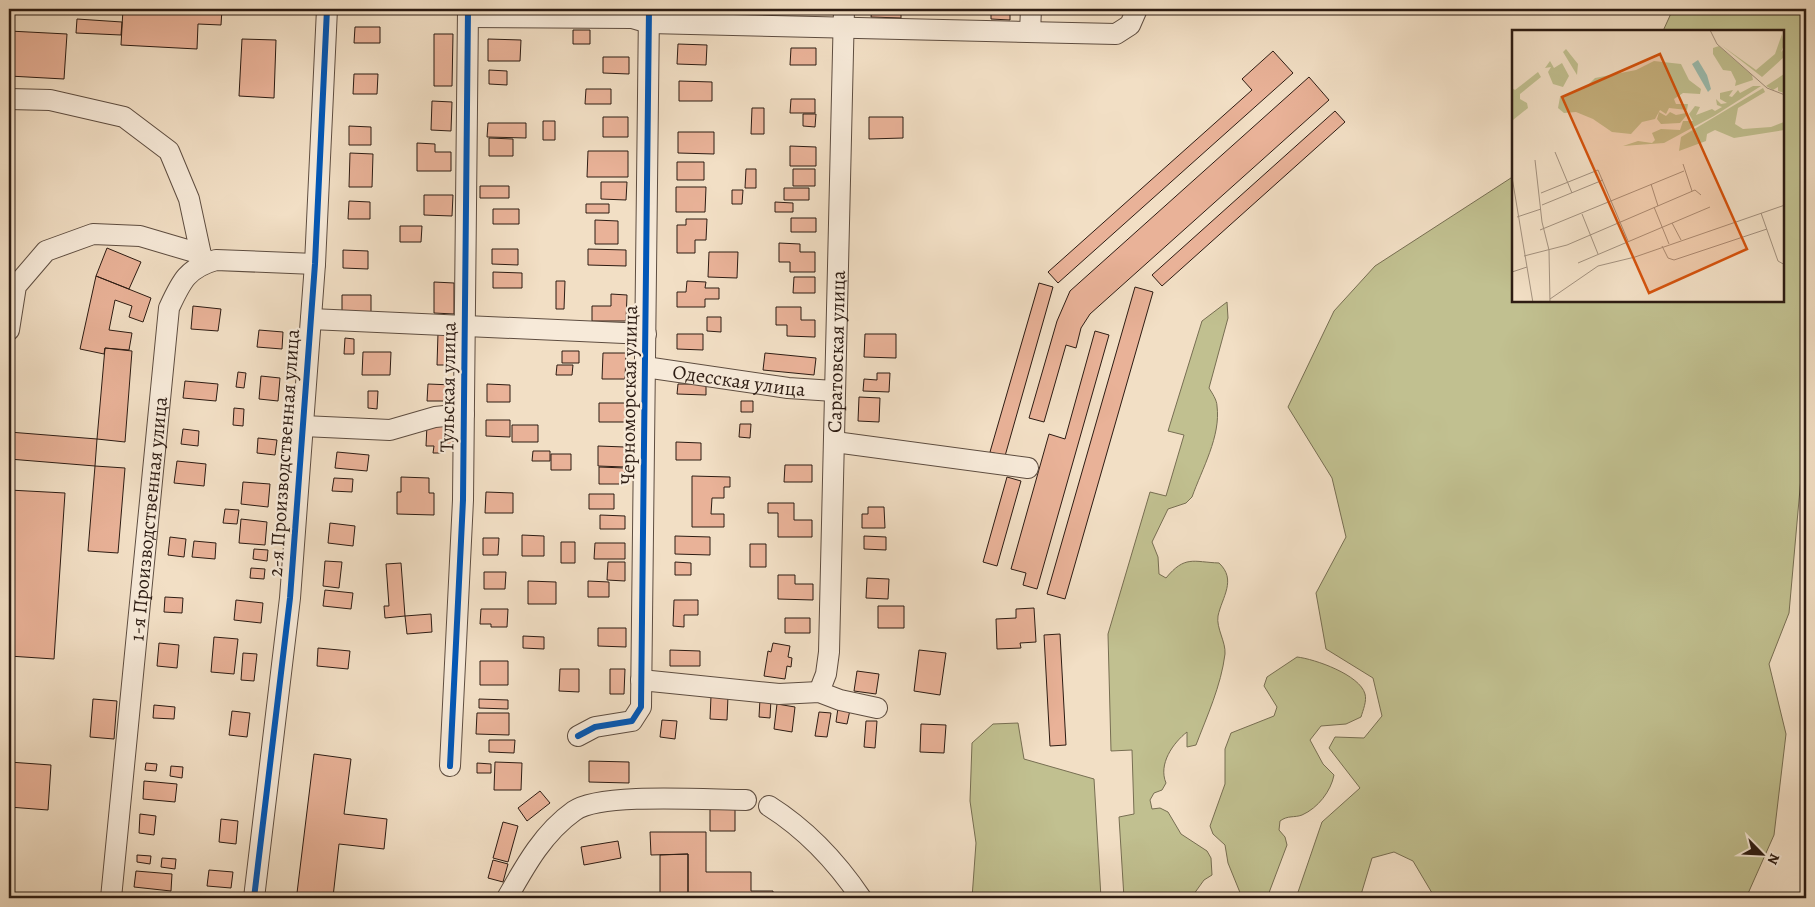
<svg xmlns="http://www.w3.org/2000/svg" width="1815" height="907" font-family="Alegreya,serif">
	<rect width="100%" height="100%" fill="#f2dfc5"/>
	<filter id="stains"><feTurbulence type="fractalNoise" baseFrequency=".004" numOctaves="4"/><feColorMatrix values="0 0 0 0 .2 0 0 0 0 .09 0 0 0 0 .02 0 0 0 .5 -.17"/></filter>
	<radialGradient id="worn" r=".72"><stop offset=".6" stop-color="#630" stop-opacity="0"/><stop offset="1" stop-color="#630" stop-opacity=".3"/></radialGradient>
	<path fill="#c1c090" stroke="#776e52" d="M1673,9H1806V421L1789,613L1769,664L1786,734L1774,835L1746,898H1435L1413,861L1394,852L1372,858L1360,898H1296L1322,822L1360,788L1329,748L1335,737L1364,738L1382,716L1373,678L1326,649L1316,593L1346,537L1332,478L1288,407L1334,311L1375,266L1514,176V301H1784V31H1663Z
		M1227,302L1228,318L1209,388C1212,393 1217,400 1217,406C1221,436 1202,469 1192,497L1186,503L1168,509L1152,542L1158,557L1159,574L1166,578C1185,555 1193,562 1219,563C1237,580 1222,597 1218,616C1216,628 1226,642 1225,654C1221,686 1207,716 1196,745L1187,747V732C1173,743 1158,764 1166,783L1162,790L1154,793L1150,800L1152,809L1160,808L1168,812L1181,834L1207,851L1211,858L1212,875L1204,880L1191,898H1124L1119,817L1134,814L1132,750L1111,751L1108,634L1150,492L1166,496L1184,435L1168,431L1202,321Z
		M1297,657C1315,659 1360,675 1365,694C1367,701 1363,710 1361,717L1346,724L1321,726L1310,740L1323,764L1334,775C1331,791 1318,808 1302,815C1294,818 1288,815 1280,821L1279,830L1285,837L1287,845L1267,898H1246L1241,895L1228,863L1225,845L1213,834L1210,826L1225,784V749L1231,733L1274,716L1277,707L1264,686L1267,677Z
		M1018,723L1024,759L1094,779L1101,898H972L976,843L970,801L972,743L993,724Z"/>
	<path fill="#e9b298" stroke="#2d1c13" d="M123,9H222L221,25L198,24L197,49L121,45Z
		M733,9H746V13H733Z
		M794,9H817V13L794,12Z
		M872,9H901V18L871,17Z
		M991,9H1010V20L991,19Z
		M77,19L122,22L121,35L76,33Z
		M355,27H380V43H354Z
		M573,30H590V44H573Z
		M9,31L67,34L64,79L9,76Z
		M434,34H453L452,86H434Z
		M242,39L276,40L274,98L239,96Z
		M488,39L521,40L520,61H488Z
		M678,44L707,45L706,65L677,64Z
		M791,48H816V65H790Z
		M1273,51L1293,73L1058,283L1048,272L1252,90L1242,79Z
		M603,57H629V74L603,73Z
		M489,70L507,71V85L489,84Z
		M354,74H378L377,94H353Z
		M1309,77L1329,100L1090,314L1081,328L1076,348L1066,345L1044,422L1029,418L1057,321L1070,291Z
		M679,81L712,82V101H679Z
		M586,89H611V104H585Z
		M791,99H815V113H790Z
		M432,101L452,102L451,131L431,130Z
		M752,108H764V134H751Z
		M1335,111L1345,122L1162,286L1152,275Z
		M803,114H816L815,127L803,126Z
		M603,117H628V137H603Z
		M869,117H903V138L869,139Z
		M543,121H555V140H543Z
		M488,123H526V138L487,137Z
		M349,126L371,127V145H349Z
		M9,131H14L11,188H9Z
		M678,132H714V154L678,153Z
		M489,138L513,139V156H489Z
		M417,143L435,144V152H451V171H417Z
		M790,146L816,147V166H790Z
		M588,151H628V177H587Z
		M350,153L373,154L372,187H349Z
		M677,162H704V180H677Z
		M746,169H756V188H745Z
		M793,169H815V186H793Z
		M601,182H627L626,200L601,199Z
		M480,186H509V198H480Z
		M676,187H706L705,212H676Z
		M784,188H809V200H784Z
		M732,190H743L742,204H732Z
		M424,195H453L452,216L424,215Z
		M349,201L370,202V219H348Z
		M775,202L793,203V212H775Z
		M586,204H609V213H586Z
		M493,209H519V224H493Z
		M791,218H816V232H791Z
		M686,219H707L706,240H695V253H677V225H686Z
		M595,220L618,221V244H595Z
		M400,226H422L421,242H400Z
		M779,243L800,244V252H815V272H790V262H779Z
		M107,248L141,262L129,289L96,276Z
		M492,249H518V265L492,264Z
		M588,249L626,250V266L588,265Z
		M343,250L368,251V269L343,268Z
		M709,252H738L737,278L708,277Z
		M493,272L522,273V288H493Z
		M96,276L151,298L143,322L129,317L132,306L115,300L109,330L132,333L129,350L105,348L104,354L80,349Z
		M794,277H815V293H793Z
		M556,281H565L564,309H556Z
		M687,281L706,282L705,288H719V299H705V307H677V292H686Z
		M434,282L454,283V314L434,313Z
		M1039,283L1053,287L1005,456L990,452Z
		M1135,287L1153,292L1065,599L1047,594Z
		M611,294L627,295L626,321H592V306H611Z
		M342,295H371V315L342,314Z
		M193,306L221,309L218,331L191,329Z
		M776,307H801V320H815V337L787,336V325H776Z
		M707,317H721V332L707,331Z
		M259,330L283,332L282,349L257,347Z
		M1095,331L1109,335L1037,589L1023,585L1026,573L1011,569L1049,434L1065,439Z
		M438,333L452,334L451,365H437Z
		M677,334H703V350L677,349Z
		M865,334H896V358L864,357Z
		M345,338L354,339V354H344Z
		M105,348L132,351L125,442L97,439Z
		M562,351H579V363H562Z
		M363,352H391L390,375H362Z
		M603,353H626L625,379H602Z
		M765,353L816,358L814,375L763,370Z
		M557,365H573L572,375H556Z
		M238,372L246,373L244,388L236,387Z
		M877,373H890L889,392L863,391L864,379L877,380Z
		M261,376L280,378L278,401L259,399Z
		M185,381L218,384L216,401L183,398Z
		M428,384L453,385L452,401H427Z
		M487,384L510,385V402H487Z
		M678,384H706V395L677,394Z
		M368,391H378L377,409L368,408Z
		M859,397L880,398L879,422L858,421Z
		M741,401H753V412H741Z
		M599,403H626V422H599Z
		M234,408L244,409L243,426L233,425Z
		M486,420H510V437L486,436Z
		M740,424H751L750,438L739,437Z
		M427,425H453V447H445V453H433L434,446H426Z
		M512,425H538V442H512Z
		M183,429L199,431L198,446L181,444Z
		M9,432L97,439L95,466L9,459Z
		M258,438L277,440L275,455L257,453Z
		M676,442L701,443V460H676Z
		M598,446L625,447V467L598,466Z
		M533,451H550V461H532Z
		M337,452L369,455L367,471L335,468Z
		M551,454H571V470H551Z
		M177,461L206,464L204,486L174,483Z
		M785,465H812V482H784Z
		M95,466L125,468L118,553L88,551Z
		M599,467L625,468V484H599Z
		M692,476L730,477V487H724V498H712L711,514H724V527H692Z
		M401,477L429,478V493H434V515L397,514V492H401Z
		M1007,477L1021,481L997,566L983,562Z
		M334,478L353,479L352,492L332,491Z
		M243,482L270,484L268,507L241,504Z
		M9,490L65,493L54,659L9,656Z
		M486,492L513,493V513H485Z
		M589,494H614V509H589Z
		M768,503H794V520H812V537H778V513H768Z
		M868,507H884L885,528H862V514H868Z
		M225,509L239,510L237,524L223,523Z
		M600,515L625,516V529H600Z
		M241,519L267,522L265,545L239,543Z
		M330,523L355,526L353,546L328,543Z
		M522,535L544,536V556H522Z
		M675,536L710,537V555L675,554Z
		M864,536L886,537V550L864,549Z
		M170,537L186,539L184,557L168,555Z
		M483,538H499L498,555H483Z
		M194,541L216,543L215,559L192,557Z
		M561,542H575V563H561Z
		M595,543H625V559H594Z
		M750,544H766V567H750Z
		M254,549L268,550L267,561L253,559Z
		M325,561L342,562L339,588L323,586Z
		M608,562H625V581L607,580Z
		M675,562L691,563V575H675Z
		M401,563L405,616L385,618L384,606H389L386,564Z
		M251,568L265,569L264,579L250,578Z
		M484,572H506L505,589H484Z
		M778,575H795V584H813V600L778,599Z
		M867,578L889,579L888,599L866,598Z
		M528,581L556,582V604H528Z
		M588,581L609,582V597H588Z
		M325,590L353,593L351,609L323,606Z
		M165,597L183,598L182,613L164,612Z
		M236,600L263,603L261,623L234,620Z
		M674,600H698V615H684V627L673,626Z
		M878,606H904V628H878Z
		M1034,608L1036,642L1020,643L1021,648L997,649L996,619L1016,618V609Z
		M481,609H508L507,627H491V624H480Z
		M431,614L432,632L407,634L405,616Z
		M785,618H810V633H785Z
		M598,628H626V647L598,646Z
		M1060,634L1066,745L1050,746L1044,635Z
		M523,636L544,637V649L523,648Z
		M214,637L238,639L234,674L211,672Z
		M159,643L179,645L177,668L157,666Z
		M773,643L790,646L788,657L792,658L791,667L787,666L785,679L764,676L768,651L771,652Z
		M318,648L350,651L348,669L317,666Z
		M670,650L700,651V666H670Z
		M919,650L946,653L940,695L914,691Z
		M243,653L257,654L254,681L241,680Z
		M480,661H508V685H480Z
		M560,669H579V692L559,691Z
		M610,669H625L624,694H610Z
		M857,671L879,674L876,694L854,691Z
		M711,696H728L727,720L710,719Z
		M93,699L117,701L114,739L90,737Z
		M479,699L508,700V709L479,708Z
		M760,699H771L770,718L759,717Z
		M777,704L795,707L792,732L774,729Z
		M154,705L175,707L174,719L153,718Z
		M838,708L850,710L847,724L836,722Z
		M232,711L250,713L247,737L229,735Z
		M819,712L831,713L827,737L815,736Z
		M477,713H509V735L476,734Z
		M662,720L677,721L675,739L660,737Z
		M866,721H877L875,748L864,747Z
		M921,724L946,725L944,753L920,752Z
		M489,740H515L514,753L489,752Z
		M314,754L351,759L344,814L387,819L384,849L339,844L333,897L297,893Z
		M589,761L629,762V783L589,782Z
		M9,762L51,765L48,810L9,807Z
		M495,762L522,763L521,790H494Z
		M146,763L157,764L156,771L145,770Z
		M477,763L491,764V773H477Z
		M171,766L183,767L182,778L170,776Z
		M144,781L177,784L175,802L143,799Z
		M540,791L550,803L527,821L518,808Z
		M710,808H735V831H710Z
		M140,814L156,816L154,835L139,833Z
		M221,819L238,821L236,844L219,842Z
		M503,822L518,826L508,862L493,858Z
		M650,832H706V872H751V891H773V898H688V854L651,855Z
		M618,841L621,858L584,865L581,847Z
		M688,854V898H660V855Z
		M137,855L151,856L150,864L137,862Z
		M162,858L176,859L175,869L161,867Z
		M493,860L508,864L503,882L488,878Z
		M209,870L233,872L231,888L207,886Z
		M136,871L172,874L171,891L134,887Z
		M11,893L42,896V898H11Z
		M538,893H553V898H538Z
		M565,893H581V898H565Z"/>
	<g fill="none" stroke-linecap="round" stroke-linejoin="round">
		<defs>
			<g id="minor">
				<path d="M468,17L632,18L649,23L1116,34L1130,25L1137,9"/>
				<path d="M1030,32L1031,9"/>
				<path d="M9,99L50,100L124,117L169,151L189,199L203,264"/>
				<path d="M311,319L646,334"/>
				<path d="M9,330L16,286L46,251L93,234L140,236L201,254"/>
				<path id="s1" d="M645,367L788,388L834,391"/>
				<path d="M303,426L390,430L435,417L464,414"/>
				<path d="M835,442L1028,468"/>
				<path d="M641,680L779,694L819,692L840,700L877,708"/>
				<path id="s2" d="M819,692L826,674L829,652L844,9"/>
				<path d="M578,736L595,727L632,721L641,707L649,9"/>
				<path d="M450,766L463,500L468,9"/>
				<path d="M769,806C807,830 836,861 861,898"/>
				<path id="s3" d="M111,898L169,308C181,282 187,268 216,260L315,264"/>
				<path d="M254,898L290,598L315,264L327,9"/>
				<path d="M507,898C525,866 543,833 574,811C600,792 710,800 746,800"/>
			</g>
		</defs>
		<use href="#minor" stroke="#5e4d40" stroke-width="22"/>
		<use href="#minor" stroke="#f7ead9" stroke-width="20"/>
		<defs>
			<path id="cycleway" d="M578,736L595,727L632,721L641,707L649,9
				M450,766L463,500L468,9
				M254,898L290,598L315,264L327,9"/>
		</defs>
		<use href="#cycleway" stroke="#f7ead9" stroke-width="9"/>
		<use href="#cycleway" stroke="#0057b8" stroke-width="6"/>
	</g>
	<g text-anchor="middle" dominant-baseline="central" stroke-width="4.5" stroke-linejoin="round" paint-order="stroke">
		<g font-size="20" fill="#2d1c13" stroke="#f7ead9">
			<text stroke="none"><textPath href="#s2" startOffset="342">Саратовская улица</textPath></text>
			<text stroke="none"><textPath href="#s1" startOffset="95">Одесская улица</textPath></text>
			<text transform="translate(448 387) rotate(-89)">Тульская улица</text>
			<text transform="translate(629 395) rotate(-89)">Черноморская улица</text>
			<text transform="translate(284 453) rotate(-86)">2-я Производственная улица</text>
			<text stroke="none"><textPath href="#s3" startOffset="381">1-я Производственная улица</textPath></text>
		</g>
	</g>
	<g transform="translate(1512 30)">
		<rect width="272" height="272" fill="#f2dfc5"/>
		<path d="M270,4L272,15L269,22L272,19V27L250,47L209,15L244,40L263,24ZM207,16L240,45L241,50L223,56L224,51L219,41L211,40L201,24V18ZM54,19L66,34L65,45L51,22ZM38,31L42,38L50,33L57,46L51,57L41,54L36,42L39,37L33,38ZM142,31L169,34L177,50L189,59L188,64L171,63L162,69L164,74H176L175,80L157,78L154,84L148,80L143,89L130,92L119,104L100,102L81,89L64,82L52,83L46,78L48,67L75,56L83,48L124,40ZM26,42L29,47L8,64V69L15,73L16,78L1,90L0,58L3,60ZM272,44V63L266,61V57L261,60L254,56ZM241,56H249L202,86L152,113L111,116L126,111L140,113L143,110L140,103L149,99L168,100L171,91H181L177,84L183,76L188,77L184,85L200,79L203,81L210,77L205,75L204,69L209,74L215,73L208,69V63L221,60L217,66L220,67L226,60L228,63ZM251,58L253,62L226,78L223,94L231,99L259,97L272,92V100L222,108L203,100L195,104L194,111L167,121L169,107ZM147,82L154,86L158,82L164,85L174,83V86L168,93L149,94L145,89Z" fill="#c1c090"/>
		<path d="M186,30L195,45L199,59L196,62L180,34Z" fill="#9cbdb0"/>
		<path fill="none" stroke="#a3917e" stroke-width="1" d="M198,0L205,14L255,58L273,65M43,122L60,163M23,130L30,192L37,220L38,273M171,134L180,161M0,147L21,273M139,154L146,176M29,163L86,140L116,211M30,175L91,150M142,177L157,214M249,183L266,231L273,235M70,184L86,224M5,187L29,179M160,193L169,210M28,200L172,141M150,216L156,228L162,230L255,199M12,226L55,215L183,160L189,165M66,233L198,177M0,242L15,237M0,254V273M38,269L86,236L123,227L273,175"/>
		<path fill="#d5530d" fill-opacity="0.15" stroke="#d5530d" stroke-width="2.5" d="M148,24L235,219L137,263L50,67Z"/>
		<rect width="272" height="272" fill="none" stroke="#2d1c13" stroke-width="2.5"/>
	</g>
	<rect width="1815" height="907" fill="none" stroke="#f2dfc5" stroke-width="30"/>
	<rect x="10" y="10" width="1795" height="887" fill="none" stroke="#2d1c13" stroke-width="2.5"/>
	<rect x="15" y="15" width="1785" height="877" fill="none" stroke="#2d1c13"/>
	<g transform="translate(1762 854) rotate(114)" stroke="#f7ead9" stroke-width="4" paint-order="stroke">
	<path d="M0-4L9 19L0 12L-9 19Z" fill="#2d1c13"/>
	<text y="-8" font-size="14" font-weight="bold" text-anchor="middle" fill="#2d1c13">N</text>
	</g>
	<rect width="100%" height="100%" filter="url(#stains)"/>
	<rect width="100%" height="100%" fill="url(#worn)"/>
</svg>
